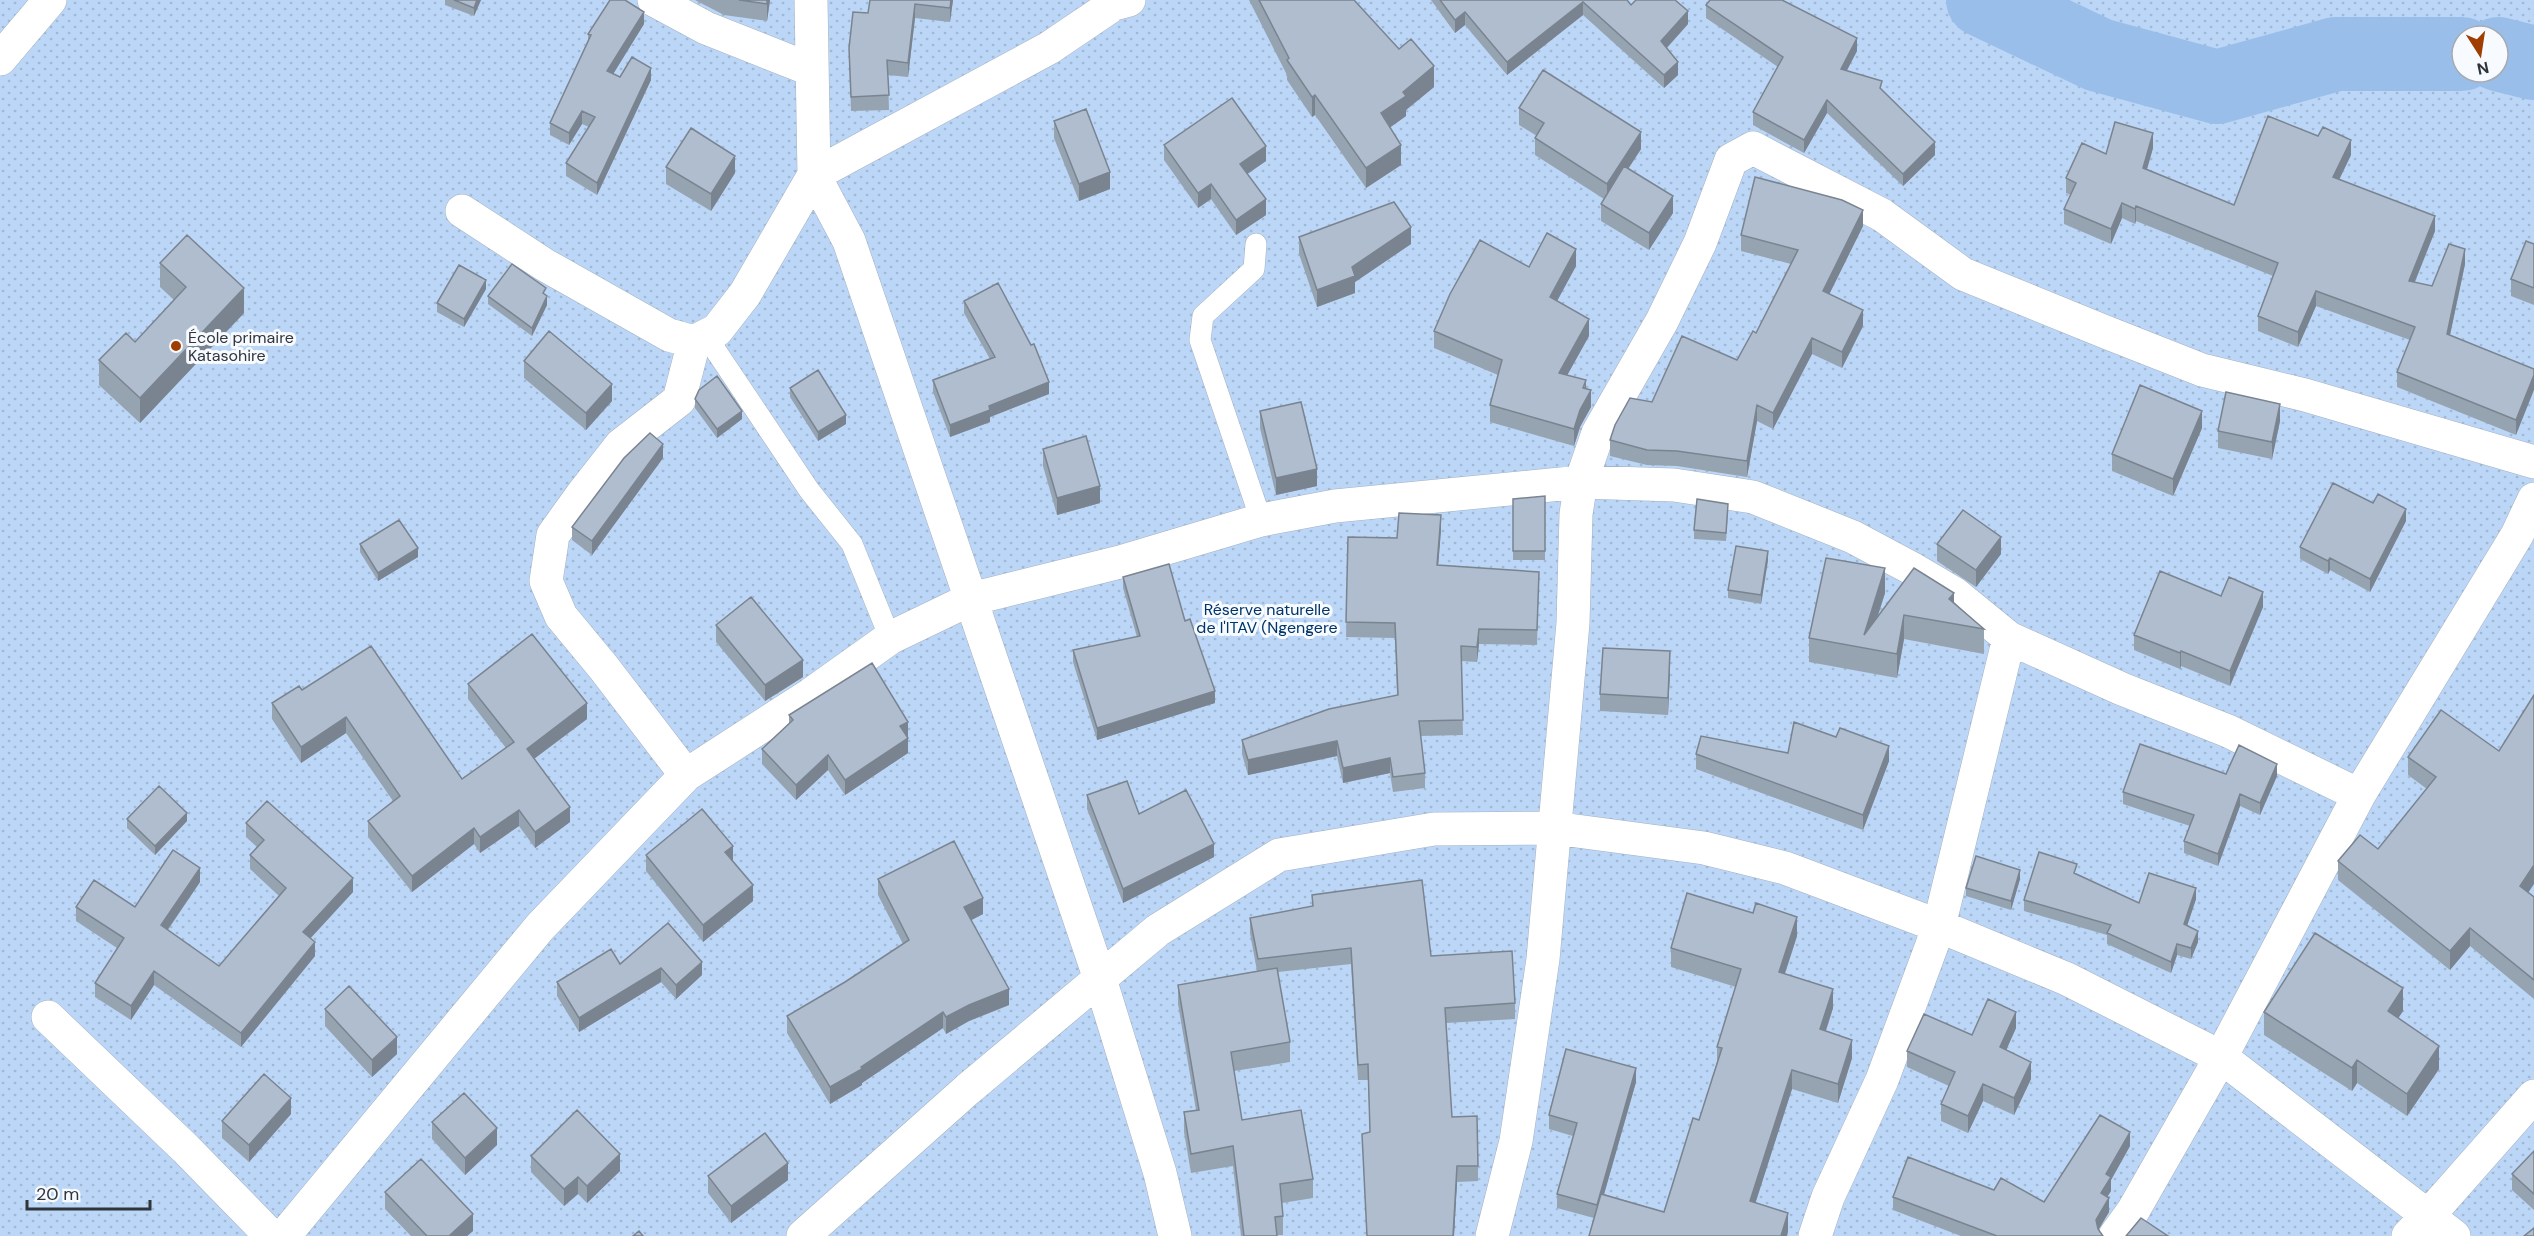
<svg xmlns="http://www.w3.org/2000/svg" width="2534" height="1236" font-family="'DM Sans',sans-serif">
	<defs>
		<pattern id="green-dots" width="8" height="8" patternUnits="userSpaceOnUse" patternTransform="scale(1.5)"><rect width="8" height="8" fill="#bbd6f6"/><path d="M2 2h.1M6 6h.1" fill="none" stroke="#a1b8d4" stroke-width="1.8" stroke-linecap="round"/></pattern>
	</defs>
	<rect width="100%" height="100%" fill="#e2eefc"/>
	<path fill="url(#green-dots)" fill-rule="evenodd" d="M0,0H2534V1236H0ZM2462,36H2498V72H2462Z"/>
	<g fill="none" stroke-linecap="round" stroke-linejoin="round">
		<path stroke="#9abeea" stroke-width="74" d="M1983,0L2099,55L2217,87L2336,54H2462
			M2498,54L2534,63"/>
		<defs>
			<path id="service" d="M1256,244L1254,269L1203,316L1200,340L1261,520
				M706,336L809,490L852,544L890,638"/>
			<path id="minor" d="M654,0L706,28L812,70
				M811,0L814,175L849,241L1100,979L1160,1173L1175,1236
				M462,211L545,265L669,335L694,342L717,330L745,294L814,175L1049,48L1114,4L1129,0
				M686,775L604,668L561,616L546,581L553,535L581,496L621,445L679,400L694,342
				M48,1017L186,1149L271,1236
				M284,1236L540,927L686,775L810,695L890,638L971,599L1120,562L1261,520L1335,506L1581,482L1674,485L1753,497L1853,537L1911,568L1955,594L2009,638L2122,689L2228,731L2359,795
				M803,1236L968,1089L1158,930L1279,855L1434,829L1554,828L1704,848L1785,868L1939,926L2067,979L2221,1057L2454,1236
				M1492,1236L1516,1141L1543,959L1573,623L1576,514L1581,482L1598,433L1662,321L1700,243L1731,160L1753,148L1882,215L1963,274L2108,333L2202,370L2305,395L2534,462
				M1815,1236L1828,1197L1882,1080L1939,926L2009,638
				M2115,1236L2133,1211L2221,1057L2359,795L2517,535L2534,499
				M2408,1236L2436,1207L2534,1096"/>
			<path id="tertiary" d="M0,59L50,0"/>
		</defs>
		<use href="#service" stroke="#a5b2c3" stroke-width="22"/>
		<use href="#minor" stroke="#a5b2c3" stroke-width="34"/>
		<use href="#tertiary" stroke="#a5b2c3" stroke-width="34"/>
		<use href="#service" stroke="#fff" stroke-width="21"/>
		<use href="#minor" stroke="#fff" stroke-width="33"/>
		<use href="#tertiary" stroke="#fff" stroke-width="33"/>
	</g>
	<path fill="#96a3b1" d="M445,0H481L474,16L445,5Z
		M695,0H770L767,21L724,15Z
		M870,0H953L950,22L915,18L908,77L888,75L889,110L851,111L849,48L868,13Z
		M1249,0H1354L1434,87L1406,110V116L1390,127L1401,165L1366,188L1315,115L1312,117L1287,80V75Z
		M1431,0H1627L1631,5L1688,24L1667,48L1678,75L1664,88L1583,15L1507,75L1465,25L1455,33Z
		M1706,5L1857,51L1846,71L1882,90L1935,155L1903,186L1827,113L1804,153L1753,125V112L1778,67L1706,18Z
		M644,24L613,74L620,77L651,80L597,195L566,176V163L589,127L582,124L569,145L550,135V123L588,40V34Z
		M1519,108L1641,149L1628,169L1673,213L1649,250L1601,221V204L1604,199L1535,155V138L1537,136L1519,125Z
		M1054,121L1110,189L1079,201L1054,138Z
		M1164,145L1266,161L1247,174L1266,215L1236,235L1211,199L1198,208L1164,160Z
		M2153,148L2147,169L2234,205L2351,155L2339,180L2435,231L2415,282L2432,286L2465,264L2450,335L2534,369L2516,435L2397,387V372L2410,340L2316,306L2298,347L2258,331V316L2273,276L2136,221L2135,224L2122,218L2111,244L2064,224V209L2071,195L2066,193V178L2106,154Z
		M666,167L735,173L711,211L666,184Z
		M1863,226L1829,294L1863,326L1842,368L1812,354L1773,429L1757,421L1747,477L1677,466L1647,465L1610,456V440L1652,402L1737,360L1756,333L1791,264L1741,251V235Z
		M1299,237L1411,244L1355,282V293L1317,307L1299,254Z
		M2534,244V305L2511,296V279Z
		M160,263L244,313L140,423L99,385V360L135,342L174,300L160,287Z
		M1576,266L1557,301L1589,336L1567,375L1586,389L1591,407L1580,427L1574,446L1490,422V405L1498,375L1434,348V331L1529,267Z
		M486,289L464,327L437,312V303Z
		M546,295L547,305L532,336L488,304V296Z
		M964,301L1049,394L990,417V422L950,437L933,392V380L990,359L964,313Z
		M524,361L612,401L586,430L524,378Z
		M790,388L846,424L818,441L790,397Z
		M695,399L742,419L717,438L695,408Z
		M1260,411L1317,486L1276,495L1260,428Z
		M2280,421L2272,459L2218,448V431Z
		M2202,428L2173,496L2112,471V454Z
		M1043,449L1100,503L1057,515L1043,466Z
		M663,458L592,555L572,540V527Z
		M1545,496V560H1513V499Z
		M1728,512L1726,541L1694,539V530Z
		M2406,521L2370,592L2330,570L2328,574L2300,559V547Z
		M1441,530L1438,566L1539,572L1537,645L1479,644L1477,662L1461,661L1463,735L1420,736L1425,773V788L1393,792L1390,773L1343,783L1337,756L1248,775L1242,754V740L1397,695L1395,638L1346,637L1348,537L1397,538Z
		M360,544L418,557L378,581L360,552Z
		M1937,544L2001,554L1976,587L1937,561Z
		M1768,560L1761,604L1728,598V590Z
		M1123,577L1185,621L1215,703L1097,740L1073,662V650L1137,637L1123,588Z
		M1885,593L1877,619L1954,602L1984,629V654L1904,639L1897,678L1809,662V638Z
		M2221,596L2263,607L2230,686L2181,666L2180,669L2134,650V635Z
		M716,625L803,677L765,701L716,642Z
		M1670,668L1668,715L1600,711V694Z
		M468,684L587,719L534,759L570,822L535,848L519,826L480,853L474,844L412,892L368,837V821L393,801L346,733L301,763L272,719V703L302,690L462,779L506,748L468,699Z
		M2441,710L2528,892L2534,897V999L2470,946L2450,970L2338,880V861L2378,849L2427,789L2408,775V757Z
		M789,715L908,737V753L845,795L828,770L796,800L762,764V749L789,723Z
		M1836,737L1889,761L1863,830L1696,769V754L1788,753Z
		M2226,774L2277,776L2260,815L2240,806L2218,866L2184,853V841L2190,826L2123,804V792Z
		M1087,795L1139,814L1214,857L1123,903L1087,809Z
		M127,819L187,821L155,855L127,828Z
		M246,823L353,892L311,938L315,956L241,1047L154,985L131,1020L95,997V983L117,948L76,921V907H135L200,882L168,930L219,966L279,896L250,869V855L257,847L246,837Z
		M646,855L733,861L753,901L703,942L646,871Z
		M2077,874L2139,903L2196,899L2187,926L2198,942L2191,959L2177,955L2171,973L2107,944V935L2024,911V900Z
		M878,879L983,914L971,920L1009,1005L969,1021L946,1034L943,1028L862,1083V1085L830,1104L787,1033V1016L845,982L903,944L878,895Z
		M2020,879L2011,910L1966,896V888Z
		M1312,895L1431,956L1515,1003V1019L1446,1023L1452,1117L1478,1166V1181L1457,1182L1454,1236H1367L1362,1134L1370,1132L1368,1080H1358L1351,964L1278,972L1290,1042V1062L1234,1071L1242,1120L1313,1179V1198L1282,1203L1283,1216V1235L1241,1236L1233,1166L1191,1173L1184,1132V1112L1196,1110L1178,1004V985L1257,971L1250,933V918L1312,906Z
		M668,923L702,975L676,999L661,982L579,1032L557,996V982L620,964Z
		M1797,936L1785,974L1833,1008L1826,1031L1852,1058L1838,1103L1792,1089L1755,1203L1788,1231L1787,1236H1589L1594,1218L1557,1208V1194L1573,1136L1549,1129V1115L1636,1082L1604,1194L1664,1212L1699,1120L1717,1062V1047L1736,987L1671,967V948Z
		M325,1009L397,1054L372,1077L325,1026Z
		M2403,1011L2398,1018L2439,1069L2407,1116L2357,1083L2352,1091L2264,1035V1012Z
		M2016,1028L2006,1050L2031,1079L2014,1115L1983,1101L1968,1133L1941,1121V1104L1949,1086L1907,1067V1051L1972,1035Z
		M291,1114L249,1162L222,1138V1121Z
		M432,1122L497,1145L465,1175L432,1139Z
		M2130,1146L2111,1180V1191L2107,1197L2109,1212L2098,1230L2103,1236H1961L1893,1210V1197L1994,1190L2044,1202Z
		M2534,1151V1210L2512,1190V1174Z
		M531,1156L620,1171L587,1203L578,1194L564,1206L531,1172Z
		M708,1176L788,1180L731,1223L708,1193Z
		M385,1192L473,1231L467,1236H411L385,1209Z"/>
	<path fill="#7a8490" d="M477,0H481L474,16V8Z
		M767,0H770L767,21Z
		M951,0H953L950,22V8Z
		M1583,2V15L1507,75V62Z
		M915,4V18L908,77V63Z
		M1688,11V24L1661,54V41Z
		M644,12V24L607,84V71Z
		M1465,12V25L1455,33V20Z
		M1857,38V51L1841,82V69Z
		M1678,62V75L1664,88V75Z
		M1434,66V87L1406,110V116L1381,134V113L1403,92Z
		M651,68V80L597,195V183Z
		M1315,95V115L1312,117V97Z
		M1827,100V113L1804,153V140Z
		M582,111V124L569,145V133Z
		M1641,132V149L1607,201V184Z
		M2153,133V148L2143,183V168Z
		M2351,140V155L2333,192V177Z
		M1935,142V155L1903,186V174Z
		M1401,145V165L1366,188V168Z
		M1266,146V161L1240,179V164Z
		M735,156V173L711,211V194Z
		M1110,172V189L1079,201V184Z
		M1211,184V199L1198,208V193Z
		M1673,196V213L1649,250V233Z
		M1266,199V215L1236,235V220Z
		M2122,203V218L2111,244V229Z
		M2136,206V221L2135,224V209Z
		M1863,210V226L1823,307V291Z
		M2435,216V231L2409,296V281Z
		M1411,227V244L1355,282V293L1317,307V290Z
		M1576,249V266L1550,314V297Z
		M2465,249V264L2447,349V334Z
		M486,280V289L464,327V319Z
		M244,288V313L140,423V398Z
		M2316,291V306L2298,347V332Z
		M547,296V305L532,336V328Z
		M1863,310V326L1842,368V352Z
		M1589,319V336L1559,390V373Z
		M1812,338V354L1773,429V413Z
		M2534,375V390L2516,435V420Z
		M1586,380V397L1591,390V407L1580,427L1574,446V429Z
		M1049,382V394L990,417V422L950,437V425L989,406Z
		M612,384V401L586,430V413Z
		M2280,404V421L2272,459V442Z
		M1757,405V421L1747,477V461Z
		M742,411V419L717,438V429Z
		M2202,411V428L2173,496V479Z
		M846,415V424L818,441V432Z
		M663,444V458L592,555V541Z
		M1317,469V486L1276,495V478Z
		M1100,486V503L1057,515V498Z
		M2406,509V521L2370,592V579Z
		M1441,515V530L1437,580V565Z
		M2001,537V554L1976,587V570Z
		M418,548V557L378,581V573Z
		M1768,551V560L1761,604V595Z
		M2330,558V570L2328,574V561Z
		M1885,568V593L1867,649L1864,635Z
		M2263,592V607L2230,686V671Z
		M1954,593V617L1949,599Z
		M1904,615V639L1897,678V654Z
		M1479,629V644L1477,662V647Z
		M1670,651V668L1668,715V698Z
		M2181,651V666L2180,669V653Z
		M803,660V677L765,701V685Z
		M1215,691V703L1097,740V728Z
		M587,703V719L527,764V749Z
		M346,717V733L301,763V747Z
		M908,722V737L900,741V726Z
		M908,738V753L845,795V780Z
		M1337,741V756L1248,775V760Z
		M1889,746V761L1863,830V815Z
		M828,755V770L796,800V785Z
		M1390,758V773L1343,783V768Z
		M2277,764V776L2260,815V803Z
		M2240,794V806L2218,866V854Z
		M570,807V822L535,848V832Z
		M519,810V826L480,853V837Z
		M187,813V821L155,855V846Z
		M474,828V844L412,892V876Z
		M1214,844V857L1123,903V889Z
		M733,846V863L725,852Z
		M2534,865V884L2520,905V886Z
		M200,868V882L161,939V925Z
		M2020,870V879L2011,910V901Z
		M353,878V892L303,946V932Z
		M753,885V901L703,942V925Z
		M2196,888V899L2184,935V924Z
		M983,898V914L964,924V907Z
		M1797,917V936L1779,991V972Z
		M2470,928V946L2450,970V951Z
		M2198,931V942L2191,959V948Z
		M315,942V956L241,1047V1033Z
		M2177,944V955L2171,973V962Z
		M702,962V975L676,999V985Z
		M661,968V982L579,1032V1018Z
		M154,971V985L131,1020V1006Z
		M2403,988V1011L2388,1034V1011Z
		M1009,989V1005L969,1021L946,1034V1017L969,1005Z
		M1833,989V1008L1820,1048V1029Z
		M943,1012V1028L862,1083V1085L830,1104V1087Z
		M2016,1012V1028L2000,1064V1047Z
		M397,1037V1054L372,1077V1060Z
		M1852,1040V1058L1838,1103V1084Z
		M2439,1046V1069L2407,1116V1094Z
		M2357,1060V1083L2352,1091V1068Z
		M2031,1062V1079L2014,1115V1098Z
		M1636,1068V1082L1597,1219V1205Z
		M1792,1070V1089L1750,1220V1201Z
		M1983,1084V1101L1968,1133V1116Z
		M291,1098V1114L249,1162V1145Z
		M497,1128V1145L465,1175V1158Z
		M2130,1132V1146L2111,1180V1191L2101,1206V1193L2106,1174Z
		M620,1154V1171L587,1203V1186Z
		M788,1163V1180L731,1223V1206Z
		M1457,1166V1182L1454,1236H1453Z
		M578,1177V1194L564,1206V1189Z
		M2109,1198V1212L2096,1234V1220Z
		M1788,1213V1231L1787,1236H1781Z
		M473,1214V1231L467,1236H449Z"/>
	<path fill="#afbdce" stroke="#7a8490" stroke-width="1.5" d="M454,0H477L474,8Z
		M610,0H625L644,12L607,71L620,77L632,57L651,68L597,183L566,163L595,117L582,111L569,133L550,123L591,35L588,34Z
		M739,0H767V4Z
		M870,0H951L950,8L915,4L908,63L887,60L889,95L851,97L849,48L853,12L868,13Z
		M1259,0H1354L1399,49L1411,39L1434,66L1403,92L1406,96L1381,113L1401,145L1366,168L1315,95L1312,97L1287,60L1289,58Z
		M1440,0H1627L1631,5L1636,0H1675L1688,11L1661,41L1678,62L1664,75L1583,2L1507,62L1465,12L1455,20Z
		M1710,0H1782L1857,38L1841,69L1882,81L1880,88L1935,142L1903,174L1827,100L1804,140L1753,112L1783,57L1706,5Z
		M1543,70L1641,132L1607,184L1535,138L1544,123L1519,108Z
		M1232,98L1266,146L1240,164L1266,199L1236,220L1211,184L1198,193L1164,145Z
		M1086,109L1110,172L1079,184L1054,121Z
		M2268,116L2318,136L2323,127L2351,140L2333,177L2435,216L2409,281L2432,286L2449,244L2465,249L2447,334L2534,369V375L2516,420L2397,372L2415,327L2316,291L2298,332L2258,316L2278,263L2136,206L2135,209L2122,203L2111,229L2064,209L2076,183L2066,178L2082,143L2106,154L2115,122L2153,133L2143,168L2234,205Z
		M691,128L735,156L711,194L666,167Z
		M1624,166L1673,196L1649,233L1601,204Z
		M1755,177L1842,200L1863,210L1823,291L1863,310L1842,352L1812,338L1773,413L1757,405L1747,461L1677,451L1647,450L1610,440L1615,425L1630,398L1652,402L1682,336L1737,360L1753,331L1756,333L1798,250L1741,235Z
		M1394,202L1411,227L1352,267L1355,276L1317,290L1299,237Z
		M1547,233L1576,249L1550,297L1589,319L1559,373L1586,380L1583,388L1591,390L1580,410L1574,429L1490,405L1502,360L1434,331L1450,294L1480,240L1529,267Z
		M187,235L244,288L140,398L99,360L126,333L135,342L186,287L160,263Z
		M2526,241L2534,244V288L2511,279Z
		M512,264L546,288L543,293L547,296L532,328L488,296Z
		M459,265L486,280L464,319L437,303Z
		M998,283L1031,345L1034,344L1049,382L989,406L990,410L950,425L933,380L995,357L964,301Z
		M549,331L612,384L586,413L524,361Z
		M818,370L846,415L818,432L790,388Z
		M717,376L742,411L717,429L695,399L699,390Z
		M2140,385L2202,411L2173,479L2112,454Z
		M2226,392L2280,404L2272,442L2218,431Z
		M1301,402L1317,469L1276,478L1260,411Z
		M650,433L663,444L592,541L572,527L624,458Z
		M1086,436L1100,486L1057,498L1043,449Z
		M2333,483L2373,503L2378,494L2406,509L2370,579L2330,558L2328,561L2300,547Z
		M1545,496V551H1513V499Z
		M1697,499L1728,504L1726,533L1694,530Z
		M1963,510L2001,537L1976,570L1937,544Z
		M1399,513L1441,515L1437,565L1539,572L1537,630L1479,629L1477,647L1461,646L1463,720L1419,721L1425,773L1393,777L1390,758L1343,768L1337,741L1248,760L1242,740L1329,709L1398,695L1395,623L1346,622L1348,537L1397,538Z
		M399,520L418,548L378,573L360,544Z
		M1736,546L1768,551L1761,595L1728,590Z
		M1826,558L1885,568L1864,635L1914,568L1954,593L1949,599L1984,629L1904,615L1897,654L1809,638Z
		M1169,564L1185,621L1190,619L1215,691L1097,728L1073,650L1140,636L1123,577Z
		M2160,571L2221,596L2229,577L2263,592L2230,671L2181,651L2180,653L2134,635Z
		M751,597L803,660L765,685L716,625Z
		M532,634L587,703L527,749L570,807L535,832L519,810L480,837L474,828L412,876L368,821L400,796L346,717L301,747L272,703L299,686L302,690L371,646L462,779L514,742L468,684Z
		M1603,648L1670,651L1668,698L1600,694Z
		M872,663L908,722L900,726L908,738L845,780L828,755L796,785L762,749L793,720L789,715Z
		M2534,695V865L2520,886L2534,897V980L2470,928L2450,951L2338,861L2360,835L2378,849L2436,777L2408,757L2441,710L2499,751Z
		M1794,722L1836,737L1840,728L1889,746L1863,815L1696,754L1701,736L1788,753Z
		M2140,744L2226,774L2239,745L2277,764L2260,803L2240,794L2218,854L2184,841L2194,815L2123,792Z
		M1127,781L1139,814L1186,790L1214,844L1123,889L1087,795Z
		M159,786L187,813L155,846L127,819Z
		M267,801L353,878L303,932L315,942L241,1033L154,971L131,1006L95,983L124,938L76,907L94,880L135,907L173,850L200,868L161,925L219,966L286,888L250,855L264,840L246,823Z
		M702,809L733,846L725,852L753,885L703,925L646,855Z
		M954,841L983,898L964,907L1009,989L969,1005L946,1017L943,1012L861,1067L862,1069L830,1087L787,1016L845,982L909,940L878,879Z
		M2039,852L2077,864L2074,873L2139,903L2149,873L2196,888L2184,924L2198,931L2191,948L2177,944L2171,962L2107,933L2111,925L2024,900Z
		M1976,856L2020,870L2011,901L1966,888Z
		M1422,880L1431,956L1512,951L1515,1003L1445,1008L1452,1117L1477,1116L1478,1166H1457L1453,1236H1367L1362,1134L1370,1132L1368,1064L1358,1065L1351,948L1258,959L1250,918L1313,906L1312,895Z
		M1687,893L1753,913L1756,903L1797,917L1779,972L1833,989L1820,1029L1852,1040L1838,1084L1792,1070L1750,1201L1788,1213L1781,1236H1589L1601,1194L1664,1212L1693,1118L1699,1120L1722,1048L1717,1047L1741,969L1671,948Z
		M668,923L702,962L676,985L661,968L579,1018L557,982L611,949L620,964Z
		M2315,933L2403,988L2388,1011L2439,1046L2407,1094L2357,1060L2352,1068L2264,1012Z
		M1277,968L1290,1042L1231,1052L1242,1120L1301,1110L1313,1179L1280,1184L1283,1216L1275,1217L1277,1236H1244L1233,1146L1191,1154L1184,1112L1199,1110L1178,985Z
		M349,986L397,1037L372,1060L325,1009Z
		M1988,999L2016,1012L2000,1047L2031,1062L2014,1098L1983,1084L1968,1116L1941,1104L1955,1072L1907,1051L1924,1014L1972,1035Z
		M1566,1049L1636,1068L1597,1205L1557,1194L1577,1123L1549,1115Z
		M264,1074L291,1098L249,1145L222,1121Z
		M464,1093L497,1128L465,1158L432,1122Z
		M577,1110L620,1154L587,1186L578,1177L564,1189L531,1156Z
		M2100,1115L2130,1132L2106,1174L2111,1177L2101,1193L2109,1198L2096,1220L2098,1229L2103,1236H1997L1893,1197L1908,1157L1994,1190L2001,1178L2044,1202Z
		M765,1133L788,1163L731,1206L708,1176Z
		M2534,1151V1194L2512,1174Z
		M421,1159L473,1214L449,1236H427L385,1192Z
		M2141,1218L2168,1236H2126Z
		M2534,1228V1236H2524Z
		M639,1231L643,1236H633Z"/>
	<circle fill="#a03d01" stroke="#f7fafe" stroke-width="2" cx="176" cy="346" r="6"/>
	<g text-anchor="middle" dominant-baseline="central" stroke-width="6" stroke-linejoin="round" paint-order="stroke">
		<g font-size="16" fill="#30353c" stroke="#f7fafe" text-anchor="start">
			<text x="188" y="337">École primaire<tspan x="188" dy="18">Katasohire</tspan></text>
		</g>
		<g font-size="16" fill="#003467" stroke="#f7fafe">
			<text x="1267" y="609">Réserve naturelle<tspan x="1267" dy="18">de l'ITAV (Ngengere</tspan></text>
		</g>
	</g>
	<g transform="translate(2480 54) rotate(168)"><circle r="28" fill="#f7fafe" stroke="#a7abb0" stroke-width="1.5"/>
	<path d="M0-4.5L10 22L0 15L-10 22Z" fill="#a03d01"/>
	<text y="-9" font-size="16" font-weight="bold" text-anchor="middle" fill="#30353c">N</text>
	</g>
	<path d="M27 1200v9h123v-9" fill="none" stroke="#30353c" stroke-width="3"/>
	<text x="36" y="1200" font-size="18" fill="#30353c" stroke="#f7fafe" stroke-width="4.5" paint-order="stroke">20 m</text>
</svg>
